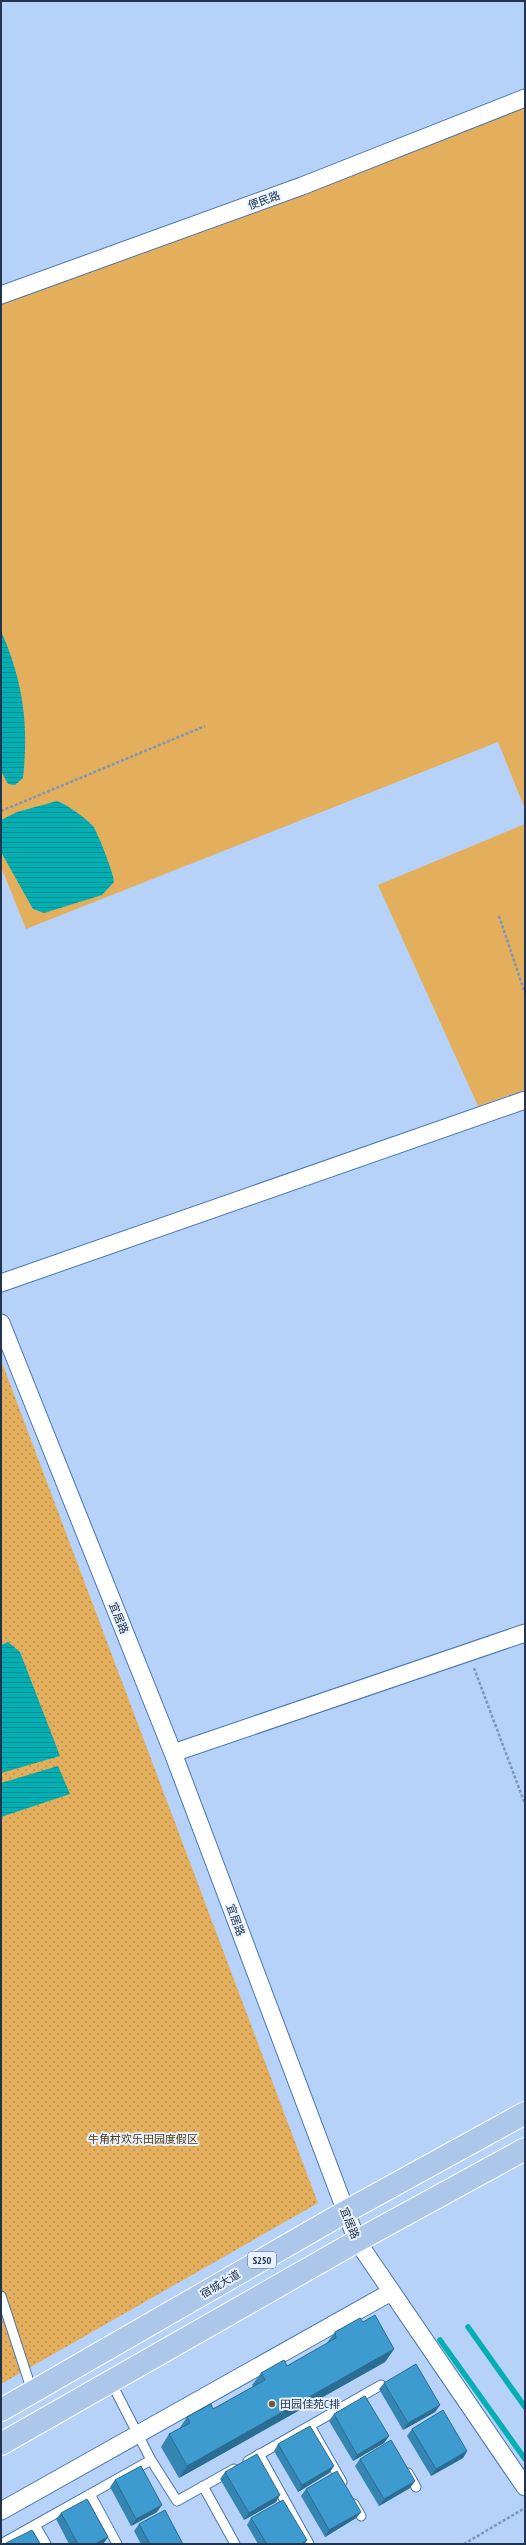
<svg xmlns="http://www.w3.org/2000/svg" width="526" height="2545" font-family="'PT Sans Narrow','Noto Sans SC',sans-serif">
	<defs>
		<pattern id="park-dots" width="8" height="8" patternUnits="userSpaceOnUse"><rect width="8" height="8" fill="#e4af5c"/><path d="M2 2h.1M6 6h.1" fill="none" stroke="#b88f4e" stroke-width="1.8" stroke-linecap="round"/></pattern>
		<pattern id="water-rules" width="6" height="5" patternUnits="userSpaceOnUse"><rect width="6" height="5" fill="#03afb2"/><path d="M0 2.5h6" fill="none" stroke="#048f93"/></pattern>
	</defs>
	<rect width="100%" height="100%" fill="#b6d2f9"/>
	<path fill="url(#park-dots)" d="M1,1360L318,2203L1,2384Z"/>
	<path fill="#e4af5c" d="M525,107V809L498,742L26,929L1,867V303Z
		M525,824V1090L478,1106L378,885Z"/>
	<path fill="url(#water-rules)" d="M1,631C23,681 29,724 23,778L15,785L8,784L1,771Z
		M57,801C69,806 83,816 93,826C97,831 114,874 114,882L102,895L44,913L33,909L1,852V820L17,812Z
		M8,1642L20,1652L60,1756L1,1773V1645Z
		M58,1766L70,1794L1,1817V1783Z"/>
	<g fill="none" stroke-linecap="round" stroke-linejoin="round">
		<path stroke="#03afb2" stroke-width="5.5" d="M468,2327L525,2407
			M440,2340L525,2459"/>
		<defs>
			<path id="service" d="M1,2296L32,2391
				M310,2426L342,2482
				M259,2454L309,2544
				M151,2460L177,2501L234,2469
				M248,2461L381,2385
				M408,2473L416,2487
				M203,2486L235,2544
				M90,2494L117,2544
				M354,2504L361,2516
				M35,2525L46,2544
				M1,2544L151,2460L111,2382"/>
			<path id="minor" d="M1,295L302,186L525,98
				M1,1283L525,1100
				M1,1323L173,1753L357,2241L525,2487
				M173,1753L525,1633
				M1,2511L391,2292"/>
			<path id="primary" d="M1,2410L345,2212L525,2113
				M1,2444L357,2241L525,2149"/>
		</defs>
		<use href="#service" stroke="#4a75b0" stroke-width="11"/>
		<use href="#minor" stroke="#4a75b0" stroke-width="19"/>
		<use href="#primary" stroke="#fff" stroke-width="24"/>
		<path stroke="#7d95b7" stroke-width="2.5" stroke-dasharray="3 2" stroke-linecap="butt" d="M1,811L205,726
			M499,916L525,993
			M474,1668L525,1804
			M464,2544L525,2508"/>
		<use href="#service" stroke="#fff" stroke-width="9"/>
		<use href="#minor" stroke="#fff" stroke-width="17"/>
		<use href="#primary" stroke="#adc7ea" stroke-width="22"/>
	</g>
	<path fill="#3585b2" d="M363,2322L394,2349L385,2362L179,2478L161,2447L169,2434L179,2429L187,2417L213,2409L253,2387L252,2385L261,2373L287,2366L326,2344L335,2332Z
		M384,2383L440,2405L435,2412L403,2430L379,2389Z
		M334,2414L389,2436L384,2443L353,2461L329,2421Z
		M412,2429L467,2451L463,2458L431,2476L407,2436Z
		M278,2444L334,2466L329,2473L298,2492L274,2451Z
		M360,2459L410,2488L379,2506L355,2466Z
		M225,2472L276,2502L244,2520L220,2479Z
		M115,2480L157,2512L131,2526L110,2487Z
		M306,2489L361,2512L356,2518L325,2537L301,2496Z
		M61,2513L108,2537L103,2544H69L56,2519Z
		M251,2518L307,2540L305,2544H258L247,2525Z
		M139,2524L183,2544H141L134,2531Z"/>
	<path fill="#2b6c91" d="M394,2349L385,2362L179,2478L187,2466Z
		M440,2405L435,2412L403,2430L408,2423Z
		M389,2436L384,2443L353,2461L357,2455Z
		M467,2451L463,2458L431,2476L436,2469Z
		M334,2466L329,2473L298,2492L302,2485Z
		M415,2481L410,2488L379,2506L384,2499Z
		M280,2495L276,2502L244,2520L249,2513Z
		M162,2505L157,2512L131,2526L136,2519Z
		M361,2512L356,2518L325,2537L329,2530Z
		M108,2537L103,2544H95Z"/>
	<path fill="#3e9bcf" stroke="#2b6c91" d="M375,2315L394,2349L187,2466L169,2434L190,2423L187,2417L211,2404L213,2409L265,2380L261,2373L284,2360L287,2366L336,2338L335,2332L360,2318L363,2322Z
		M416,2364L440,2405L408,2423L384,2383Z
		M365,2396L389,2436L357,2455L334,2414Z
		M443,2410L467,2451L436,2469L412,2429Z
		M310,2426L334,2466L302,2485L278,2444Z
		M391,2440L415,2481L384,2499L360,2459Z
		M257,2454L280,2495L249,2513L225,2472Z
		M141,2466L162,2505L136,2519L115,2480Z
		M337,2471L361,2512L329,2530L306,2489Z
		M87,2499L108,2537L95,2544H78L61,2513Z
		M283,2500L307,2540L301,2544H267L251,2518Z
		M165,2510L183,2544H150L139,2524Z
		M32,2530L40,2544H6V2543Z"/>
	<circle fill="#775a2e" stroke="#e7f1ff" stroke-width="1.5" cx="272" cy="2404" r="4"/>
	<g text-anchor="middle" dominant-baseline="central" stroke-width="4" stroke-linejoin="round" paint-order="stroke">
		<rect fill="#e7f1ff" stroke="#5d6d83" stroke-width="1" x="248" y="2252" width="28" height="16" rx="3"/>
		<g font-size="10" font-weight="bold" fill="#22344e">
			<text x="262" y="2260">S250</text>
		</g>
		<g font-size="11" fill="#22344e" stroke="#e7f1ff">
			<text transform="translate(264 200) rotate(-20)">便民路</text>
			<text transform="translate(119 1618) rotate(68)">宜居路</text>
			<text transform="translate(236 1920) rotate(70)">宜居路</text>
			<text transform="translate(350 2223) rotate(68)">宜居路</text>
			<text transform="translate(220 2284) rotate(-30)">宿城大道</text>
		</g>
		<g font-size="11" fill="#53390a" stroke="#e7f1ff">
			<text x="143" y="2139">牛角村欢乐田园度假区</text>
		</g>
		<g font-size="11" fill="#22344e" stroke="#e7f1ff" text-anchor="start">
			<text x="280" y="2404">田园佳苑C排</text>
		</g>
	</g>
	<rect width="526" height="2545" fill="none" stroke="#22344e" stroke-width="4"/>
</svg>
